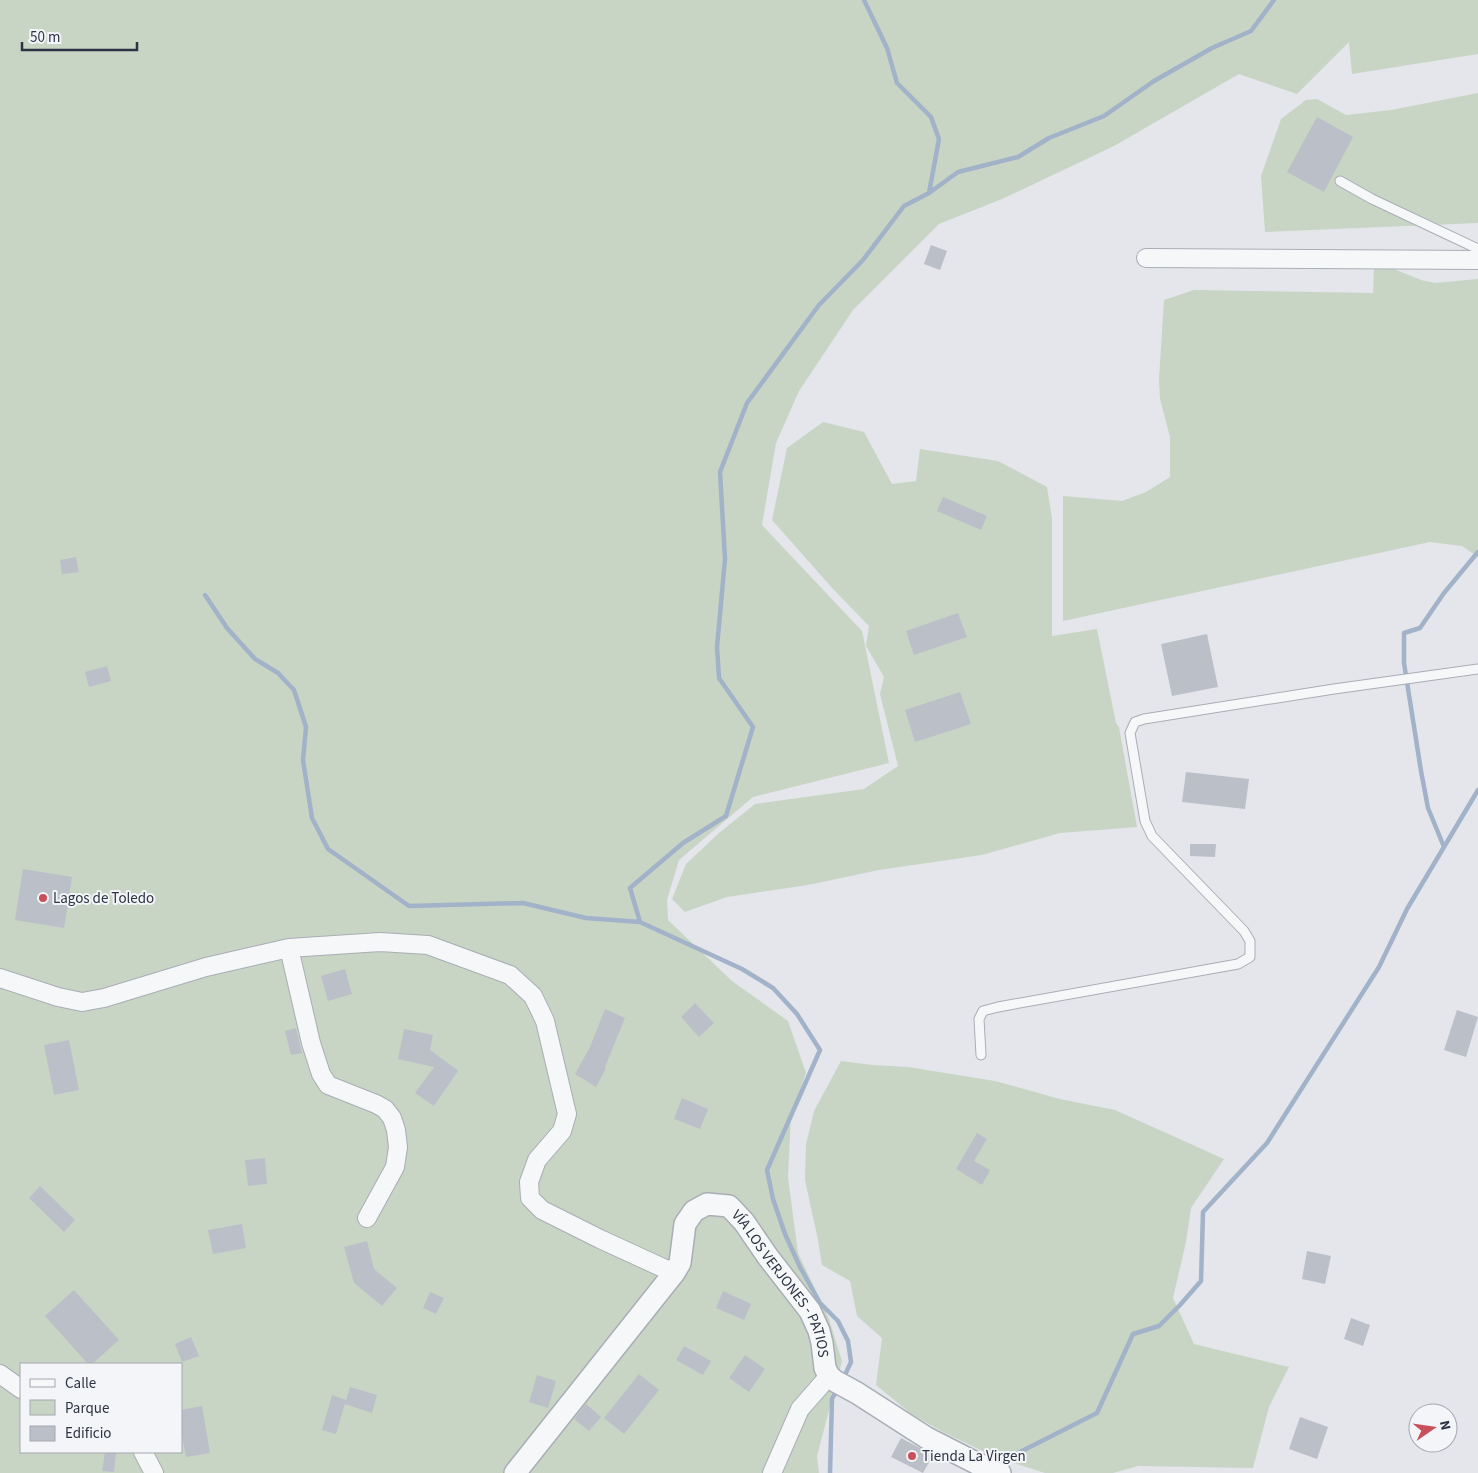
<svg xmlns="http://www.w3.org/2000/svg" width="1478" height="1473" font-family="'Source Sans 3',sans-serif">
	<rect width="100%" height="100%" fill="#e4e6eb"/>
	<path fill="#c8d5c5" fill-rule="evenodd" d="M0,0H1478V54L1352,74L1349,42L1297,94L1239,74L1114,146L1002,199L939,224L853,310L799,391L776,443L762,525L862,631L889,763L753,797L679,860L667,900L668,920L732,981L788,1021L806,1073L791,1115L788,1177L798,1253L829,1319L842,1361L817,1456L819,1473H0ZM21,1364H181V1452H21Z
		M1478,93V223L1265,232L1261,176L1281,119L1306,100L1317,99L1346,115L1391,110Z
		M1374,268L1394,269L1421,280L1435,283L1478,279V557L1462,546L1430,542L1063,621V496L1122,501L1146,492L1170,477V437L1160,399L1159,379L1164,300L1194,290L1373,293Z
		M823,422L864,432L892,484L916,481L920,449L998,461L1047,487L1052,518V636L1097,629L1116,723L1119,727L1137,827L1060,833L982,855L879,870L808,885L727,897L685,912L672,899L686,864L719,833L755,804L864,789L898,766L880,694L884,677L866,646L869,626L833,589L772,520L787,448Z
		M841,1061L872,1065L908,1067L995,1081L1060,1099L1115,1110L1224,1159L1191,1208L1186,1242L1173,1298L1194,1344L1289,1367L1269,1407L1253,1468L1138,1466L1113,1473H1045L995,1457L943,1432L910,1413L876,1385L882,1338L857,1316L850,1281L822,1265L818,1240L805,1180L806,1144L814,1111Z"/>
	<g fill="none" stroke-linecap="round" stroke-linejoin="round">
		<path stroke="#a1b2c9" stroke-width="4.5" d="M864,0L887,48L897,83L931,117L939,139L929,193
			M205,595L227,628L255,659L278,673L294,690L306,727L303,760L312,818L328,849L409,906L523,903L586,918L640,922L742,969L773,988L797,1014L820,1050L767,1170L773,1199L785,1234L800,1267L820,1303L838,1321L848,1341L851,1362L843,1379
			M1444,847L1428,808L1421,771L1404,663V633L1420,628L1444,593L1478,552
			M640,922L630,888L683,843L726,816L753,727L719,678L717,647L725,559L720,472L747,403L819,305L863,260L904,206L929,193L958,172L1018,157L1049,138L1104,116L1154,81L1212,48L1251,31L1274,0
			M1002,1461L1097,1413L1133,1334L1159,1326L1180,1305L1201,1281L1203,1212L1267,1143L1379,967L1407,909L1478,790
			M830,1473L832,1399L837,1390"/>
	</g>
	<path fill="#bbbfc8" d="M1317,117L1353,137L1324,192L1287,172Z
		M931,245L947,251L940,270L924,264Z
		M943,497L987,516L981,530L937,511Z
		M76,557L79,572L62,574L60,560Z
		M958,613L967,637L914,655L906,631Z
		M1207,634L1218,687L1172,696L1161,644Z
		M107,666L111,681L89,687L85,672Z
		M960,692L971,724L915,742L905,710Z
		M1186,772L1249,779L1245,809L1182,802Z
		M1190,844H1216L1215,857L1190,856Z
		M23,869L72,877L64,928L15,920Z
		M345,969L352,994L328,1001L321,976Z
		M695,1003L714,1023L699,1037L681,1017Z
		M605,1009L625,1018L605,1067L606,1068L596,1087L575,1074L590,1047Z
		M1457,1010L1478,1017L1466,1057L1444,1050Z
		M296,1028L302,1053L291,1055L285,1031Z
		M404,1029L433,1035L430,1050L460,1072L458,1071L434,1106L415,1093L434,1067L398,1059Z
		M69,1040L79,1090L54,1095L44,1045Z
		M682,1098L708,1109L700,1129L674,1119Z
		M977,1133L987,1139L974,1161L990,1170L982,1185L956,1169Z
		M265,1158L267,1184L248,1186L245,1160Z
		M40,1186L75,1220L64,1232L29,1198Z
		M242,1224L246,1248L213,1254L208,1230Z
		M367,1241L374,1269L397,1288L382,1306L354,1283L344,1247Z
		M1307,1251L1331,1256L1325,1284L1302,1279Z
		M74,1290L119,1340L92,1364H88L45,1316Z
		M723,1291L751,1304L744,1320L716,1308Z
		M430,1292L444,1298L436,1314L423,1308Z
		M1351,1318L1370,1325L1363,1346L1344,1339Z
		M191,1337L199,1356L182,1362L175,1344Z
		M684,1346L711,1361L703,1375L676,1360Z
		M745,1355L765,1369L749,1392L729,1378Z
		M639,1374L659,1390L624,1434L604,1418Z
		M537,1375L556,1381L548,1408L529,1402Z
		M350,1387L377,1395L372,1413L345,1404Z
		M332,1395L346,1400L336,1434L322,1430Z
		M586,1404L601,1417L589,1431L574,1419Z
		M202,1406L210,1453L186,1457L181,1430V1410Z
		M1300,1417L1328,1427L1317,1459L1289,1449Z
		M901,1438L933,1455L923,1473L891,1457Z
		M105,1452H116L114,1472L102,1471Z"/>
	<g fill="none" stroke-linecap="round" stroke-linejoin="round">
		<defs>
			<path id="service" d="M1340,181L1372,199L1478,249
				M981,1055L979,1019L983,1011L998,1007L1238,964L1250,957V941L1244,931L1152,836L1145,821L1130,733L1135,722L1144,719L1334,689L1478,669"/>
			<path id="minor" d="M1146,258L1478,260
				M289,948L311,1043L321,1074L328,1085L376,1104L385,1109L392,1118L396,1130L398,1147L395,1167L367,1218
				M0,978L58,997L82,1002L104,998L206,967L289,948L380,942L428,945L510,975L533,996L545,1021L567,1114L562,1131L537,1160L529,1182L530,1198L542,1210L600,1239L674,1273
				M0,1374L21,1389
				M143,1452L154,1473
				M772,1473L800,1409L829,1376"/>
			<g id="tertiary">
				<path id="s1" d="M515,1473L674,1273L680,1263L685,1224L694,1211L707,1204L729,1206L744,1222L768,1257L810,1311L819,1331L822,1343L825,1368L829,1376L835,1381L857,1393L927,1438L976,1463L1000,1473"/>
			</g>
		</defs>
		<use href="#service" stroke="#a9adb5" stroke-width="11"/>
		<use href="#minor" stroke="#a9adb5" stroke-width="20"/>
		<use href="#tertiary" stroke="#a9adb5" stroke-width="24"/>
		<use href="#service" stroke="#f6f7f9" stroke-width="9"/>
		<use href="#minor" stroke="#f6f7f9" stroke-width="18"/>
		<use href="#tertiary" stroke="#f6f7f9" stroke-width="21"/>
	</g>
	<g fill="#c9505a" stroke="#f4f5f8" stroke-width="2">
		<circle cx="43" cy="898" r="5"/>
		<circle cx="912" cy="1456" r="5"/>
	</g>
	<g text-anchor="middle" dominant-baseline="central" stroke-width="4" stroke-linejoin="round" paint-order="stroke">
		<g font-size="15" fill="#2c3343" stroke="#f4f5f8" text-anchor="start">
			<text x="53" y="898">Lagos de Toledo</text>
			<text x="922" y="1456">Tienda La Virgen</text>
		</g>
		<g font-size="15" fill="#2c3343" stroke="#f4f5f8">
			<text stroke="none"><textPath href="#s1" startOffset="454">VÍA LOS VERJONES - PATIOS</textPath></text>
		</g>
	</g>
	<rect x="20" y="1363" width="162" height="90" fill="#f4f5f8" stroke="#a4a7b0"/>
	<rect x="30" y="1379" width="25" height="8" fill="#f6f7f9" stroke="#a4a7b0"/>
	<text x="65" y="1388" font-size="15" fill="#2c3343">Calle</text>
	<rect x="30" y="1400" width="25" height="15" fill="#c8d5c5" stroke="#a4a7b0"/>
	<text x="65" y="1413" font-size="15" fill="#2c3343">Parque</text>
	<rect x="30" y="1426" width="25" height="15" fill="#bbbfc8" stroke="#a4a7b0"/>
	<text x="65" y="1438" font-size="15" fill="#2c3343">Edificio</text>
	<g transform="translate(1433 1428) rotate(77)"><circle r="24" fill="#f4f5f8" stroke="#a4a7b0"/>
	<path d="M0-4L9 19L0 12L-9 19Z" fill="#c9505a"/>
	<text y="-8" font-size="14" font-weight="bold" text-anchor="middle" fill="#2c3343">N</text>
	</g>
	<path d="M22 42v8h115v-8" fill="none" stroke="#2c3343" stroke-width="2.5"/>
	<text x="30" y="42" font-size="15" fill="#2c3343" stroke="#f4f5f8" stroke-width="4" paint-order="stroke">50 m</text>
</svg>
